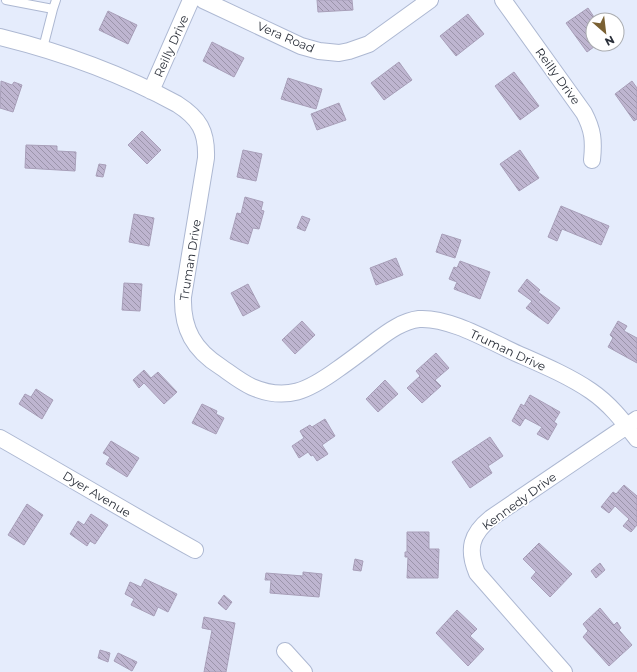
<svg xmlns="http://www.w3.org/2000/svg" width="637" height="672" font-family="Montserrat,sans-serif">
	<defs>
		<pattern id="building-back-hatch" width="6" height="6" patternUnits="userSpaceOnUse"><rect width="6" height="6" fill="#beb5d0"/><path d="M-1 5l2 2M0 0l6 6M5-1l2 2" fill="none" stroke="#9b94aa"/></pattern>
	</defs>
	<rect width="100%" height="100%" fill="#e5ecfc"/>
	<path fill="url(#building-back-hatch)" stroke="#a89fb9" d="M317,0H352L353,10L318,12Z
		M588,8L596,20H593V44H598L587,52L566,23Z
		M108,11L137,25L128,44L99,30Z
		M468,14L484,34L456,56L440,36Z
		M212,42L244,58L234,77L203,61Z
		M399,62L412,80L384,100L371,83Z
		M514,72L539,106L520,120L495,86Z
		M288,78L322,89L316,109L281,99Z
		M1,81L12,85L14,82L22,85L13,112L0,108Z
		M632,81L637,88V119L634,121L615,94Z
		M339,103L346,120L317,130L311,114Z
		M142,131L161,150L147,164L128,145Z
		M26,145L57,146V151L76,152L75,171L25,168Z
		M243,150L262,154L256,181L237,177Z
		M520,150L539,178L519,191L500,164Z
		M99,164L106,165L103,177L96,176Z
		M245,197L263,202L261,210L264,211L259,229L253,228L248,244L230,239L237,213L241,214Z
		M561,206L609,226L601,245L562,229L557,241L548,237Z
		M134,214L154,218L149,246L129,242Z
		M302,216L310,219L305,231L297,228Z
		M442,234L461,240L455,258L436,252Z
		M396,258L403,275L376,285L370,268Z
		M460,261L490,272L480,299L454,289L457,282L449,279L454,267L457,268Z
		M527,279L540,290L538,292L560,308L548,324L526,308L532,301L518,291Z
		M124,283L142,284L140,311L122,310Z
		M248,284L260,307L243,316L231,293Z
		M302,321L315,335L295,354L282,340Z
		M618,321L627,326L624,331L637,338V363L608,347L613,338L610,335Z
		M436,353L449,368L435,380L441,386L422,403L407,388L420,376L416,371Z
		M144,370L151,378L158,372L177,392L164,404L144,383L139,388L133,380Z
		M385,380L398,394L378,412L366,399Z
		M36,389L53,400L42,419L19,404L25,394L31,397Z
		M530,395L560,412L554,422L557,424L548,440L537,434L542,427L525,418L520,426L512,421L521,404L524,406Z
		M202,404L217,411L216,414L224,418L216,434L192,423Z
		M325,419L335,436L322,445L328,454L317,461L313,455L311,456L308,452L299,458L292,446L304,438L300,431L310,425L312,427Z
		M490,437L503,456L488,466L492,473L470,488L452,462Z
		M111,441L139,458L127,477L106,464L110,457L103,453Z
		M624,485L637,496V525L631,532L623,526L629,519L615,506L609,513L601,507L613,492L616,494Z
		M27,504L43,515L24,545L8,535Z
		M91,514L108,525L95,544L90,541L87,546L70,534L78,521L84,525Z
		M407,532H429V549H439L438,578H407L408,557H405V552H407Z
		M539,543L572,574L550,597L531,578L536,572L523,559Z
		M355,559L363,561L361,571L353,570Z
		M600,563L605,570L596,578L591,571Z
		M303,572L322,574L319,597L270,593L271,580H265L266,573L303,576Z
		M145,579L177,594L168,612L158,607L154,616L131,605L134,599L125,594L130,582L141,587Z
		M224,595L232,602L226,610L218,603Z
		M600,608L614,625L617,622L621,628L619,630L632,645L609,666L583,637L588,631L583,624Z
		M457,610L477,629L470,636L484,649L468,666L436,633Z
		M204,617L235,623L226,672H204L212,630L202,628Z
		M100,650L110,653L108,662L98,658Z
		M118,653L137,662L132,671L114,661Z"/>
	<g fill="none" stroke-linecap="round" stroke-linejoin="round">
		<defs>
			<path id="lane" d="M6,0L53,9L43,48
				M53,9L56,0"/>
			<path id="street" d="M203,0L301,46L319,51L339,53L349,51L369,44L430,0
				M503,0L584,113C593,130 594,141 592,160
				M0,37C61,52 122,74 177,104C199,118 207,131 206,158L183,297C182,329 194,350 221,367C231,374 241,382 252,387C287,402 309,390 338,369C351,360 364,350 377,340C389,331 403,321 419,319C450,317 491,342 518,354C543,365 569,376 591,391C610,404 623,421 637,439
				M151,91L191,0
				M0,438C65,475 130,514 195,550
				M285,651L304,672
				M564,672L477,573C467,549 471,534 491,518L637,419"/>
		</defs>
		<use href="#lane" stroke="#adb8d2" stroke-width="10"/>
		<use href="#street" stroke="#adb8d2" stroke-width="18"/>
		<use href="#lane" stroke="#fff" stroke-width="8"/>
		<use href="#street" stroke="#fff" stroke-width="16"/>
	</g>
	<g text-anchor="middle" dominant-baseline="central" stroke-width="3.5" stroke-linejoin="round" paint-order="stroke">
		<g font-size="12" fill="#2b303a" stroke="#fff">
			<text transform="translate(286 37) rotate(23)">Vera Road</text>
			<text transform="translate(171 46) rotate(-66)">Reilly Drive</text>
			<text transform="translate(558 76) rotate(54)">Reilly Drive</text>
			<text transform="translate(190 260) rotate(-81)">Truman Drive</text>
			<text transform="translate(508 350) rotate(25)">Truman Drive</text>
			<text transform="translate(97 494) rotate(31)">Dyer Avenue</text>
			<text transform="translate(519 501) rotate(-36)">Kennedy Drive</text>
		</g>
	</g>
	<g transform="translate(605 32) rotate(152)"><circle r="19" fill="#ffffff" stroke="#aaacb0"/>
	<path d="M0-3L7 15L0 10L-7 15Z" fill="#7a6032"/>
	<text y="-6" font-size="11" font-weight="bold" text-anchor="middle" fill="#2b303a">N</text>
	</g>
</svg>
